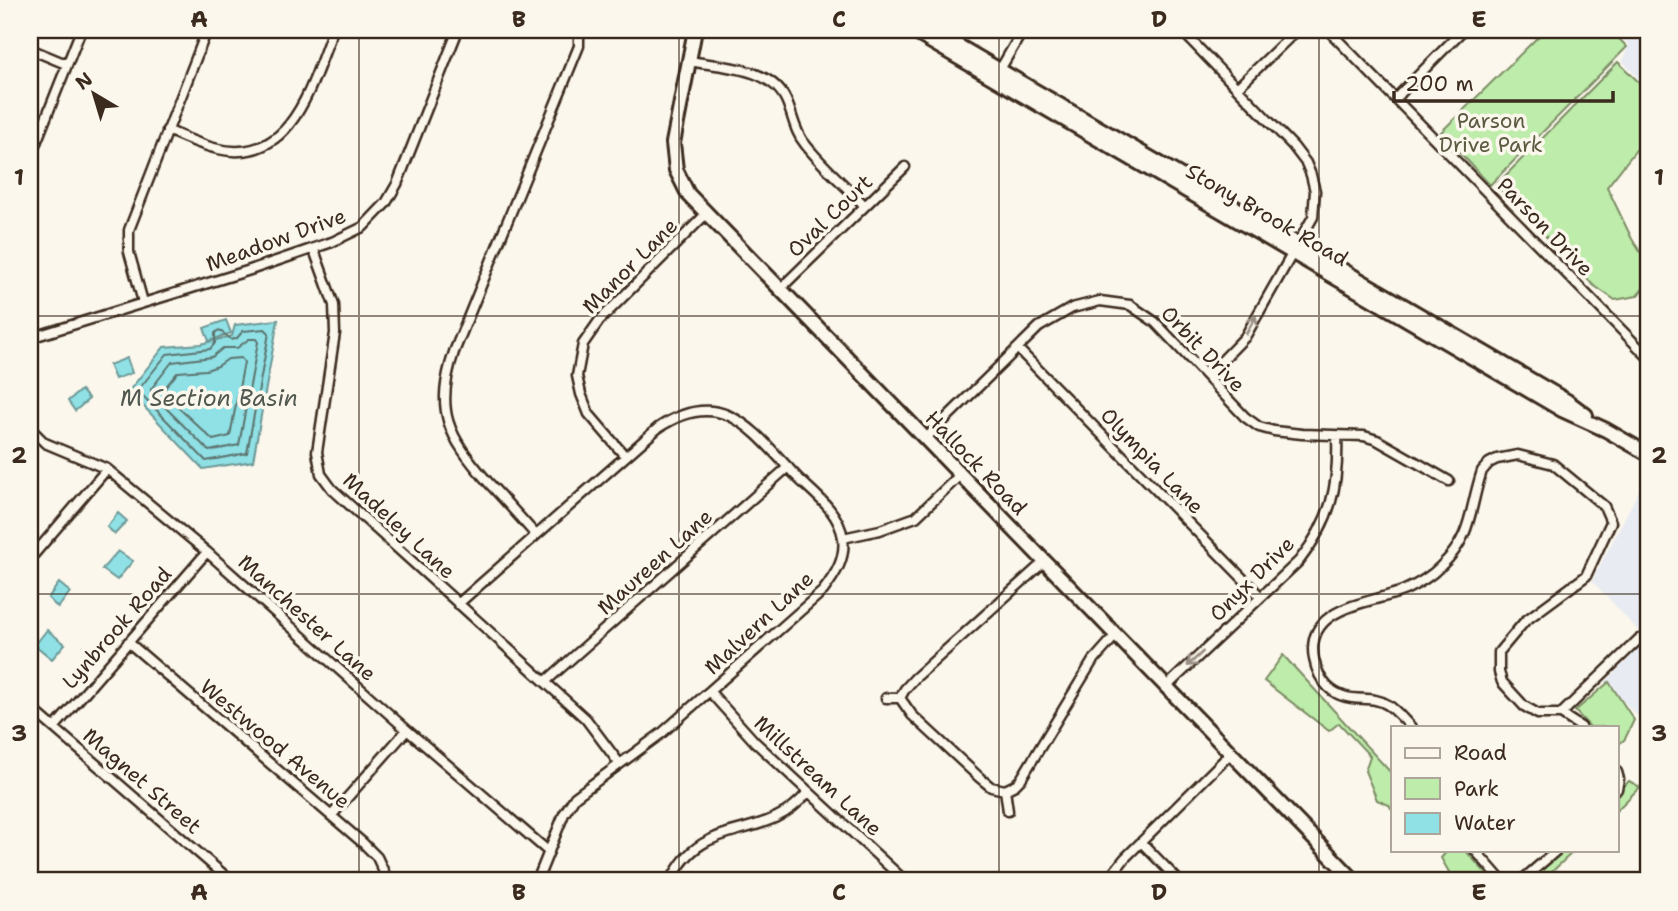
<svg xmlns="http://www.w3.org/2000/svg" width="1678" height="911" font-family="'Shantell Sans',sans-serif">
	<rect width="100%" height="100%" fill="#fbf7ec"/>
	<filter id="ink" filterUnits="userSpaceOnUse"><feTurbulence type="fractalNoise" baseFrequency=".0143" numOctaves="2"/><feDisplacementMap in="SourceGraphic" scale="14" xChannelSelector="R" yChannelSelector="G"/><feConvolveMatrix kernelMatrix="1 2 1 2 8 2 1 2 1" color-interpolation-filters="sRGB"/></filter>
	<g filter="url(#ink)">
		<path fill="#e9ebf2" d="M1616,30H1648V88L1622,61L1629,45Z
			M1648,473V727L1605,682L1647,640L1592,581Z"/>
		<path fill="#bdecab" stroke="#7c8b64" stroke-width="2" d="M1545,30H1611L1627,47L1490,185L1441,132Z
			M1618,62L1648,91V143L1636,150L1607,187L1632,239L1648,264V283L1637,296L1615,300L1593,285L1496,185Z
			M1283,655L1393,775V811L1389,805L1377,800L1365,771L1370,756L1339,723L1329,731L1264,681Z
			M1609,682L1634,720L1625,739L1617,746V727H1590L1575,711Z
			M1629,781L1640,787L1617,810V793Z
			M1448,850H1465L1493,881H1454L1441,858Z
			M1557,850H1575L1542,881H1524Z"/>
		<path fill="#8fe1e6" stroke="#6d9896" stroke-width="2" d="M226,320L231,333L209,341L204,328Z
			M278,320L253,461L203,469L129,391L164,347L201,344L232,336L235,325Z
			M127,358L132,373L115,379L109,365Z
			M81,390L89,399L75,411L68,401Z
			M118,513L127,521L115,534L107,527Z
			M118,551L133,561L117,580L102,569Z
			M59,583L70,592L58,608L48,598Z
			M47,630L65,644L52,659L35,645Z"/>
		<g fill="none" stroke-linecap="round" stroke-linejoin="round">
			<path stroke="#5d736e" stroke-width="2" d="M265,329L269,333L247,453L206,461L140,393L139,389L167,354L210,349L215,343V333L219,330L232,340L237,338L243,331Z
				M249,339H256L258,342L239,445L209,451L151,393V389L172,362L212,357L223,348H237Z
				M241,358L244,362L230,436L213,440L182,411L164,389L178,372L206,370L218,366L228,359Z"/>
			<defs>
				<path id="street" d="M1181,30L1293,146L1306,163L1311,175L1315,191L1313,217L1245,337L1207,376
					M1328,30L1648,357
					M30,49L66,64
					M689,61C720,67 770,66 786,100C793,115 794,131 805,144C822,166 846,186 865,206
					M998,73L1023,30
					M1238,87L1297,30
					M1396,98L1463,30
					M167,130C183,137 200,145 218,149C293,166 312,82 333,30
					M30,158L81,30
					M314,250L334,305L335,333L317,452L321,474L332,489L586,719L619,763
					M780,289L905,167
					M143,302L129,252V230L207,30
					M30,338L247,271L332,242L363,227L386,203L397,184L458,30
					M1018,349L1261,597
					M30,428L45,443L107,469L207,552L407,730L549,852
					M925,439L1039,327L1072,308L1100,301L1130,305L1155,322L1245,417L1259,427L1274,431L1302,434L1364,436L1377,440L1449,481
					M625,456L589,414L581,394L577,376L583,344L599,321L706,214
					M535,534C519,516 503,498 487,481C448,436 434,411 454,352L579,46V30
					M843,538L880,530L916,517L960,475
					M30,559L107,469
					M458,604L658,428C725,383 756,435 799,479C817,496 839,512 843,538C846,559 835,575 823,591L662,733L575,797L564,814L537,881
					M128,642L363,843L377,857L388,881
					M545,682L788,467
					M1166,687L1299,561C1331,520 1339,487 1337,436
					M710,692L755,742L905,881
					M886,698H900
					M900,698L905,689L915,678L1045,561
					M900,698L912,715L980,778L991,787L1005,790
					M30,707L231,881
					M1561,714L1639,639
					M1411,727C1404,720 1396,710 1388,705C1370,693 1348,706 1328,687C1321,680 1316,669 1314,659C1304,605 1372,604 1405,590C1418,584 1431,576 1441,566C1473,536 1469,509 1482,471L1489,463L1497,459L1518,455L1553,464L1604,506L1611,522L1586,576L1525,621L1499,652V672L1502,682L1524,706L1538,714H1561L1581,727
					M54,728L207,552
					M1617,772L1619,779L1617,789
					M1005,790L1015,785L1021,779L1092,662L1116,635
					M1005,790L1008,811
					M332,815L407,730
					M1142,843L1179,881
					M1475,850L1502,881
					M671,881C703,812 764,846 808,792
					M1107,881L1125,858L1230,754
					M1521,881L1557,850"/>
				<path id="secondary" d="M695,30L673,143L676,170L688,194L1355,881
					M911,30L1562,410L1606,430L1648,454
					M931,30L1567,401L1586,415"/>
			</defs>
			<use href="#street" stroke="#3b2a1e" stroke-width="13"/>
			<use href="#secondary" stroke="#3b2a1e" stroke-width="18"/>
			<use href="#street" stroke="#fbf7ec" stroke-width="8"/>
			<use href="#secondary" stroke="#fbf7ec" stroke-width="12"/>
		</g>
		<defs><path id="oneway-shaft" d="M-6 0H5M1.5-3L5.5 0L1.5 3" fill="none" stroke-width="1.6" stroke-linecap="round" stroke-linejoin="round" transform="scale(1.75)"/></defs>
		<g stroke="#9b9085">
			<use href="#oneway-shaft" transform="translate(1251 325) rotate(-62)"/>
			<use href="#oneway-shaft" transform="translate(1195 659) rotate(137)"/>
		</g>
	</g>
	<path fill="none" stroke="#3b2a1e" stroke-width="2" stroke-opacity="0.55" d="M359,30V881M679,30V881M999,30V881M1319,30V881M30,316H1648M30,594H1648"/>
	<g text-anchor="middle" dominant-baseline="central" stroke-width="7" stroke-linejoin="round" paint-order="stroke">
		<g font-size="21" fill="#5c5a41" stroke="#fbf7ec">
			<text x="1491" y="121">Parson<tspan x="1491" dy="24">Drive Park</tspan></text>
		</g>
		<g font-size="21" fill="#3b2a1e" stroke="#fbf7ec">
			<text transform="translate(1267 215) rotate(30)">Stony Brook Road</text>
			<text transform="translate(830 216) rotate(-44)">Oval Court</text>
			<text transform="translate(1545 227) rotate(46)">Parson Drive</text>
			<text transform="translate(276 240) rotate(-20)">Meadow Drive</text>
			<text transform="translate(630 266) rotate(-45)">Manor Lane</text>
			<text transform="translate(1203 349) rotate(46)">Orbit Drive</text>
			<text transform="translate(1152 461) rotate(46)">Olympia Lane</text>
			<text transform="translate(976 463) rotate(46)">Hallock Road</text>
			<text transform="translate(399 526) rotate(43)">Madeley Lane</text>
			<text transform="translate(655 562) rotate(-42)">Maureen Lane</text>
			<text transform="translate(1252 579) rotate(-45)">Onyx Drive</text>
			<text transform="translate(307 618) rotate(42)">Manchester Lane</text>
			<text transform="translate(759 623) rotate(-43)">Malvern Lane</text>
			<text transform="translate(117 628) rotate(-49)">Lynbrook Road</text>
			<text transform="translate(275 744) rotate(40)">Westwood Avenue</text>
			<text transform="translate(818 776) rotate(43)">Millstream Lane</text>
			<text transform="translate(142 781) rotate(41)">Magnet Street</text>
		</g>
		<g font-size="23" font-style="italic" fill="#505850" stroke="#fbf7ec">
			<text x="209" y="398">M Section Basin</text>
		</g>
	</g>
	<rect width="1678" height="911" fill="none" stroke="#fbf7ec" stroke-width="77"/>
	<rect x="1391" y="726" width="228" height="126" fill="#fbf7ec" stroke="#aea59a" stroke-width="2"/>
	<rect x="1405" y="748" width="35" height="10" fill="#fbf7ec" stroke="#aea59a" stroke-width="2"/>
	<text x="1454" y="760" font-size="21" fill="#3b2a1e">Road</text>
	<rect x="1405" y="778" width="35" height="21" fill="#bdecab" stroke="#aea59a" stroke-width="2"/>
	<text x="1454" y="796" font-size="21" fill="#3b2a1e">Park</text>
	<rect x="1405" y="813" width="35" height="21" fill="#8fe1e6" stroke="#aea59a" stroke-width="2"/>
	<text x="1454" y="830" font-size="21" fill="#3b2a1e">Water</text>
	<g transform="translate(94 94) rotate(322)" stroke="#fbf7ec" stroke-width="5" paint-order="stroke">
	<path d="M0-5L12 26L0 18L-12 26Z" fill="#3b2a1e"/>
	<text y="-10" font-size="19" font-weight="bold" text-anchor="middle" fill="#3b2a1e">N</text>
	</g>
	<path d="M1394 91v10h219v-10" fill="none" stroke="#3b2a1e" stroke-width="3.5"/>
	<text x="1405" y="91" font-size="21" fill="#3b2a1e" stroke="#fbf7ec" stroke-width="5" paint-order="stroke">200 m</text>
	<rect x="38" y="38" width="1602" height="834" fill="none" stroke="#3b2a1e" stroke-width="2.5"/>
	<g font-size="23" text-anchor="middle" font-weight="bold" fill="#3b2a1e">
		<text x="199" y="27">A</text>
		<text x="519" y="27">B</text>
		<text x="839" y="27">C</text>
		<text x="1159" y="27">D</text>
		<text x="1479" y="27">E</text>
		<text x="19" y="185">1</text>
		<text x="1659" y="185">1</text>
		<text x="19" y="463">2</text>
		<text x="1659" y="463">2</text>
		<text x="19" y="741">3</text>
		<text x="1659" y="741">3</text>
		<text x="199" y="900">A</text>
		<text x="519" y="900">B</text>
		<text x="839" y="900">C</text>
		<text x="1159" y="900">D</text>
		<text x="1479" y="900">E</text>
	</g>
</svg>
